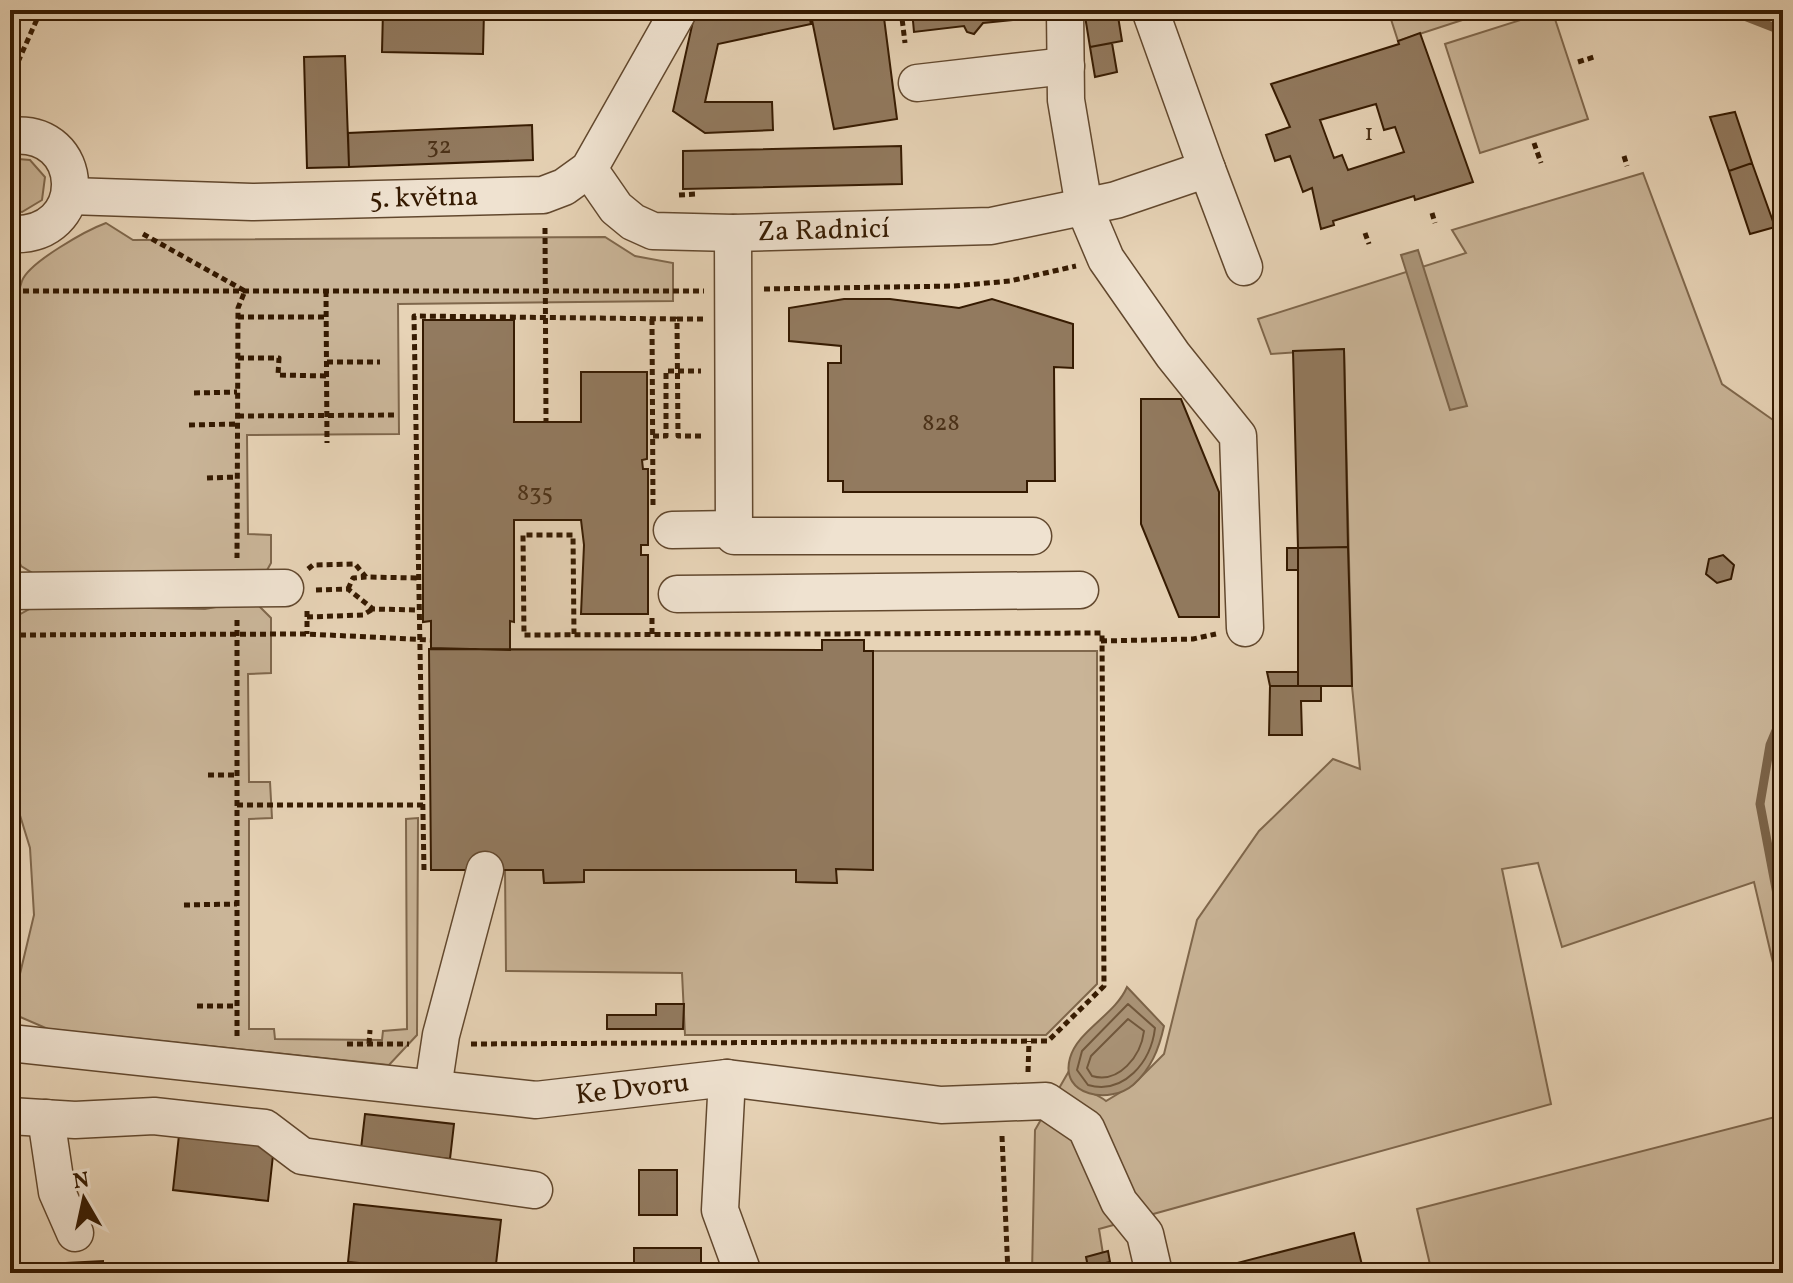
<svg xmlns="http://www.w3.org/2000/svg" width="1793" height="1283" font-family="Vollkorn,serif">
	<rect width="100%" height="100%" fill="#e7d3b6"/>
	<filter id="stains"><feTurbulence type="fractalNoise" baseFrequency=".0025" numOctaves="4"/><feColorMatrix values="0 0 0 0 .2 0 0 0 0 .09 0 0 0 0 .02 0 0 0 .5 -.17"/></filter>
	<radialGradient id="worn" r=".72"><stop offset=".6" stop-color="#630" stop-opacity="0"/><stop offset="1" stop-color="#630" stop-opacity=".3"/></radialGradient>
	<path fill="#c9b497" stroke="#7f674c" stroke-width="2" d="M1388,10H1493L1398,41Z
		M1552,10L1588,119L1480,153L1445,44Z
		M18,159L30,160L45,177L42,200L22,212L10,210V162Z
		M1643,173L1722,384L1783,427V1005L1754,882L1562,947L1538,863L1502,869L1551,1104L1099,1229L1106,1273H1032L1035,1130L1069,1071C1077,1094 1091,1089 1106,1101L1134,1084L1164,1054L1197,920L1259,831L1333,759L1360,769L1352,686L1344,349L1271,354L1258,319L1466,253L1452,230Z
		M106,223L133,240L605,237L635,256L673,263V301L398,304L399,434L247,435L248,534L271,535V563L266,572L36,575L21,566L15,552C15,497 15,441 15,385C15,352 10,313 22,281C29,262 87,230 106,223Z
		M227,605L259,606L271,618V673L248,674L249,782H270L272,818L249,819V1029H274L275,1039L382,1040L383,1031L407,1029L406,819L418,818L417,1035L389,1065L48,1029L18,1016L19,978L34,915L30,848L11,786L13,650L17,616L35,606L205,609Z
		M873,651H1097V984L1046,1035H685L682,973L506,971L505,870H543L544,883L583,882L584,870H796L797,882L836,883V869H873Z
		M1783,1115V1273H1432L1417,1209Z"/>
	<path fill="#aa9478" stroke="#7b6348" stroke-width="2" d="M1418,250L1467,406L1450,410L1401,255Z
		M1127,987L1164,1026C1159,1049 1151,1069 1133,1085C1111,1104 1059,1097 1070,1058C1078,1030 1115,1015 1127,987Z"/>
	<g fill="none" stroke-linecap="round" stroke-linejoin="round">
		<path stroke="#70573c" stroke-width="2" d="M1128,1004L1155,1028C1151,1062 1124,1095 1088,1085L1077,1070L1082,1051Z
			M1128,1019L1144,1031C1141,1056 1119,1084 1092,1076L1087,1068L1091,1056Z"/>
		<path stroke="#7b6348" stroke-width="9" d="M1729,10L1783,31
			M1783,714L1770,745L1760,804L1783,926"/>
	</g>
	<path fill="#927a5f" stroke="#351a01" stroke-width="2" fill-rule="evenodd" d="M383,10L484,11L483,54L382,52Z
		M722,10H808L811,24L718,44L705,102H772L773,130L705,133L673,111L693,21L700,15Z
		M810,10H883L897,119L834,129Z
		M912,10H1031L1032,18L983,23L974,34L967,32L964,26L914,32Z
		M1084,10H1117L1122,41L1090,47Z
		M1420,33L1473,182L1415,200L1414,196L1333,221L1334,225L1321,229L1312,188L1303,192L1290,156L1275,161L1266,135L1290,127L1271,84L1399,44L1398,41ZM1376,104L1384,130L1395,127L1404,152L1348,170L1342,155L1334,158L1320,120Z
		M1112,43L1117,72L1095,77L1090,47Z
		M345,56L349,167L307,168L304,57Z
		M1783,102V127H1779L1774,104Z
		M1735,112L1752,163L1729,171L1710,117Z
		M532,125L533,160L349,167L348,133Z
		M901,146L902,184L683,189V151Z
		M1752,163L1775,227L1750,234L1729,171Z
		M844,299H890L959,308L992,299L1073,324V368L1054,367L1055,481H1027V492H843V481H828V363H841V346L789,341V308Z
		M423,320H514V422H581V372H647V459L642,460L643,469H648V545H641V555H648V614H581L584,545L581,520H514V622L510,621V650L431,648V621L423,622Z
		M1344,349L1348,547L1298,548L1293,351Z
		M1141,399H1181L1219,492V617H1179L1141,524Z
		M1348,547L1352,686H1298V548Z
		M1287,548H1298V570H1287Z
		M1723,555L1734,565L1731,579L1717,583L1706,574L1709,559Z
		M822,640H864V651H873V870L836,869L837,883L796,882V870H584V882L544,883L543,870H431L429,649L822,650Z
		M1267,672H1298V686H1270Z
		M1270,686H1321V701H1301L1302,735H1269Z
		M656,1004H684L683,1029H607V1015H656Z
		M365,1114L454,1124L450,1159L361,1149Z
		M179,1135L274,1146L268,1201L173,1190Z
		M639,1170H677V1215H639Z
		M354,1204L501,1220L495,1273L406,1269V1273H381V1265L348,1262Z
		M1354,1233L1364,1273H1213L1214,1269Z
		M634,1248H701V1273H634Z
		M1108,1251L1110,1262L1088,1267L1086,1257Z
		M103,1261V1273H48L47,1264Z"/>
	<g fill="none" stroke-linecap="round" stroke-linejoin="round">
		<defs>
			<g id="minor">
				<path d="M1065,10L1066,100L1084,207L1106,259L1173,355L1238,436L1245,628"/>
				<path d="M1150,10L1207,169"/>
				<path d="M917,83L1066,66"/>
				<path d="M10,136C88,127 92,239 10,234"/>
				<path id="s1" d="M589,169L616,208L633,222L653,231L733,233L991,226L1116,200L1207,169L1244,267"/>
				<path id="s2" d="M70,196L252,202L543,195L564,187L589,169L679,10"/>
				<path d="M733,233L734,536H1033"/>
				<path d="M672,530L734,529"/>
				<path d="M10,591L285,588"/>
				<path d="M677,594L1080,590"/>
				<path id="s3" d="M10,1043L536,1100L727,1078L941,1105L1046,1101L1086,1128L1119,1202L1145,1234L1154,1273"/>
				<path d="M727,1078L720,1210L743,1273"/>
				<path d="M433,1088L441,1035L485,870"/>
				<path d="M10,1116L75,1120L154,1116L265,1128L302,1156L534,1190"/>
				<path d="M46,1118L57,1192L75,1233"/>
			</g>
		</defs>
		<use href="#minor" stroke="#62482e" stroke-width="39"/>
		<path stroke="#351a01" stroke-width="5" stroke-dasharray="6 4" stroke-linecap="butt" d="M901,10L905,43
			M1578,62L1594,57
			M10,80L41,10
			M1534,143L1541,163
			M1624,156L1627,166
			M679,195L697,194
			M1432,213L1435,223
			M545,228L546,422
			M1365,233L1369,244
			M143,234L245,291L238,308L237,558
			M764,289L954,286L1010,281L1076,266
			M13,291H704
			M326,291L327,443
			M238,317H326
			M652,319L653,506
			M238,358H279L278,375L327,376
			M327,362H380
			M194,393L237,392
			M238,416L398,415
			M189,425L237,424
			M653,436H666V371H701
			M701,436H678L677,319H703
			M207,478L237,477
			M308,569L313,565L355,564L366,577L419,578
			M348,589L353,578L366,577
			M316,590L348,589L373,609L419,610
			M307,611V634
			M307,617L363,615L373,609
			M237,620V1038
			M652,634V616
			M10,635L307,634L431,640
			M1101,641L1193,639L1216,634
			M208,775H237
			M237,805H423
			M424,870L414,316L677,319
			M184,905L237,904
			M197,1006H237
			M347,1044H409
			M369,1044L370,1030
			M471,1044L1048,1041L1104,986L1102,633L524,635L523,535H573L574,634
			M1028,1072L1029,1041
			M1002,1136L1008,1273"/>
		<use href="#minor" stroke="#efe2d0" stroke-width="36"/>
	</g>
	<g text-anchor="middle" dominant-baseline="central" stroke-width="8" stroke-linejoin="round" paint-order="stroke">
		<g font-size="24" fill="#4c3218">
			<text x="1369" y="134">1</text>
			<text x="439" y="147">32</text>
			<text x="941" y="424">828</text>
			<text x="535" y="494">835</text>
		</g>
		<g font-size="28" fill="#351a01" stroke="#efe2d0">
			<text stroke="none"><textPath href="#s2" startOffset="354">5. května</textPath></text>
			<text stroke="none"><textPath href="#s1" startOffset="262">Za Radnicí</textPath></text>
			<text stroke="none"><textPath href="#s3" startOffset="626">Ke Dvoru</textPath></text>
		</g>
	</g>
	<rect width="1793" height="1283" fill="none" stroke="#e7d3b6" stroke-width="40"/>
	<rect x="12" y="12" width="1769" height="1259" fill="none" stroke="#351a01" stroke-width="4"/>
	<rect x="20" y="20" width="1753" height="1243" fill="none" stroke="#351a01" stroke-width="2"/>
	<g transform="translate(84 1199) rotate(351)" stroke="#efe2d0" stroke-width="6" paint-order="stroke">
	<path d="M0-6L14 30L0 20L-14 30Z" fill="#351a01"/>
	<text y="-12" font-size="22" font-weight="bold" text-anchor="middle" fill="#351a01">N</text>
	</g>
	<rect width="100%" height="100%" filter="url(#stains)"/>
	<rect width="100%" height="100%" fill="url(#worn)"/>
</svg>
